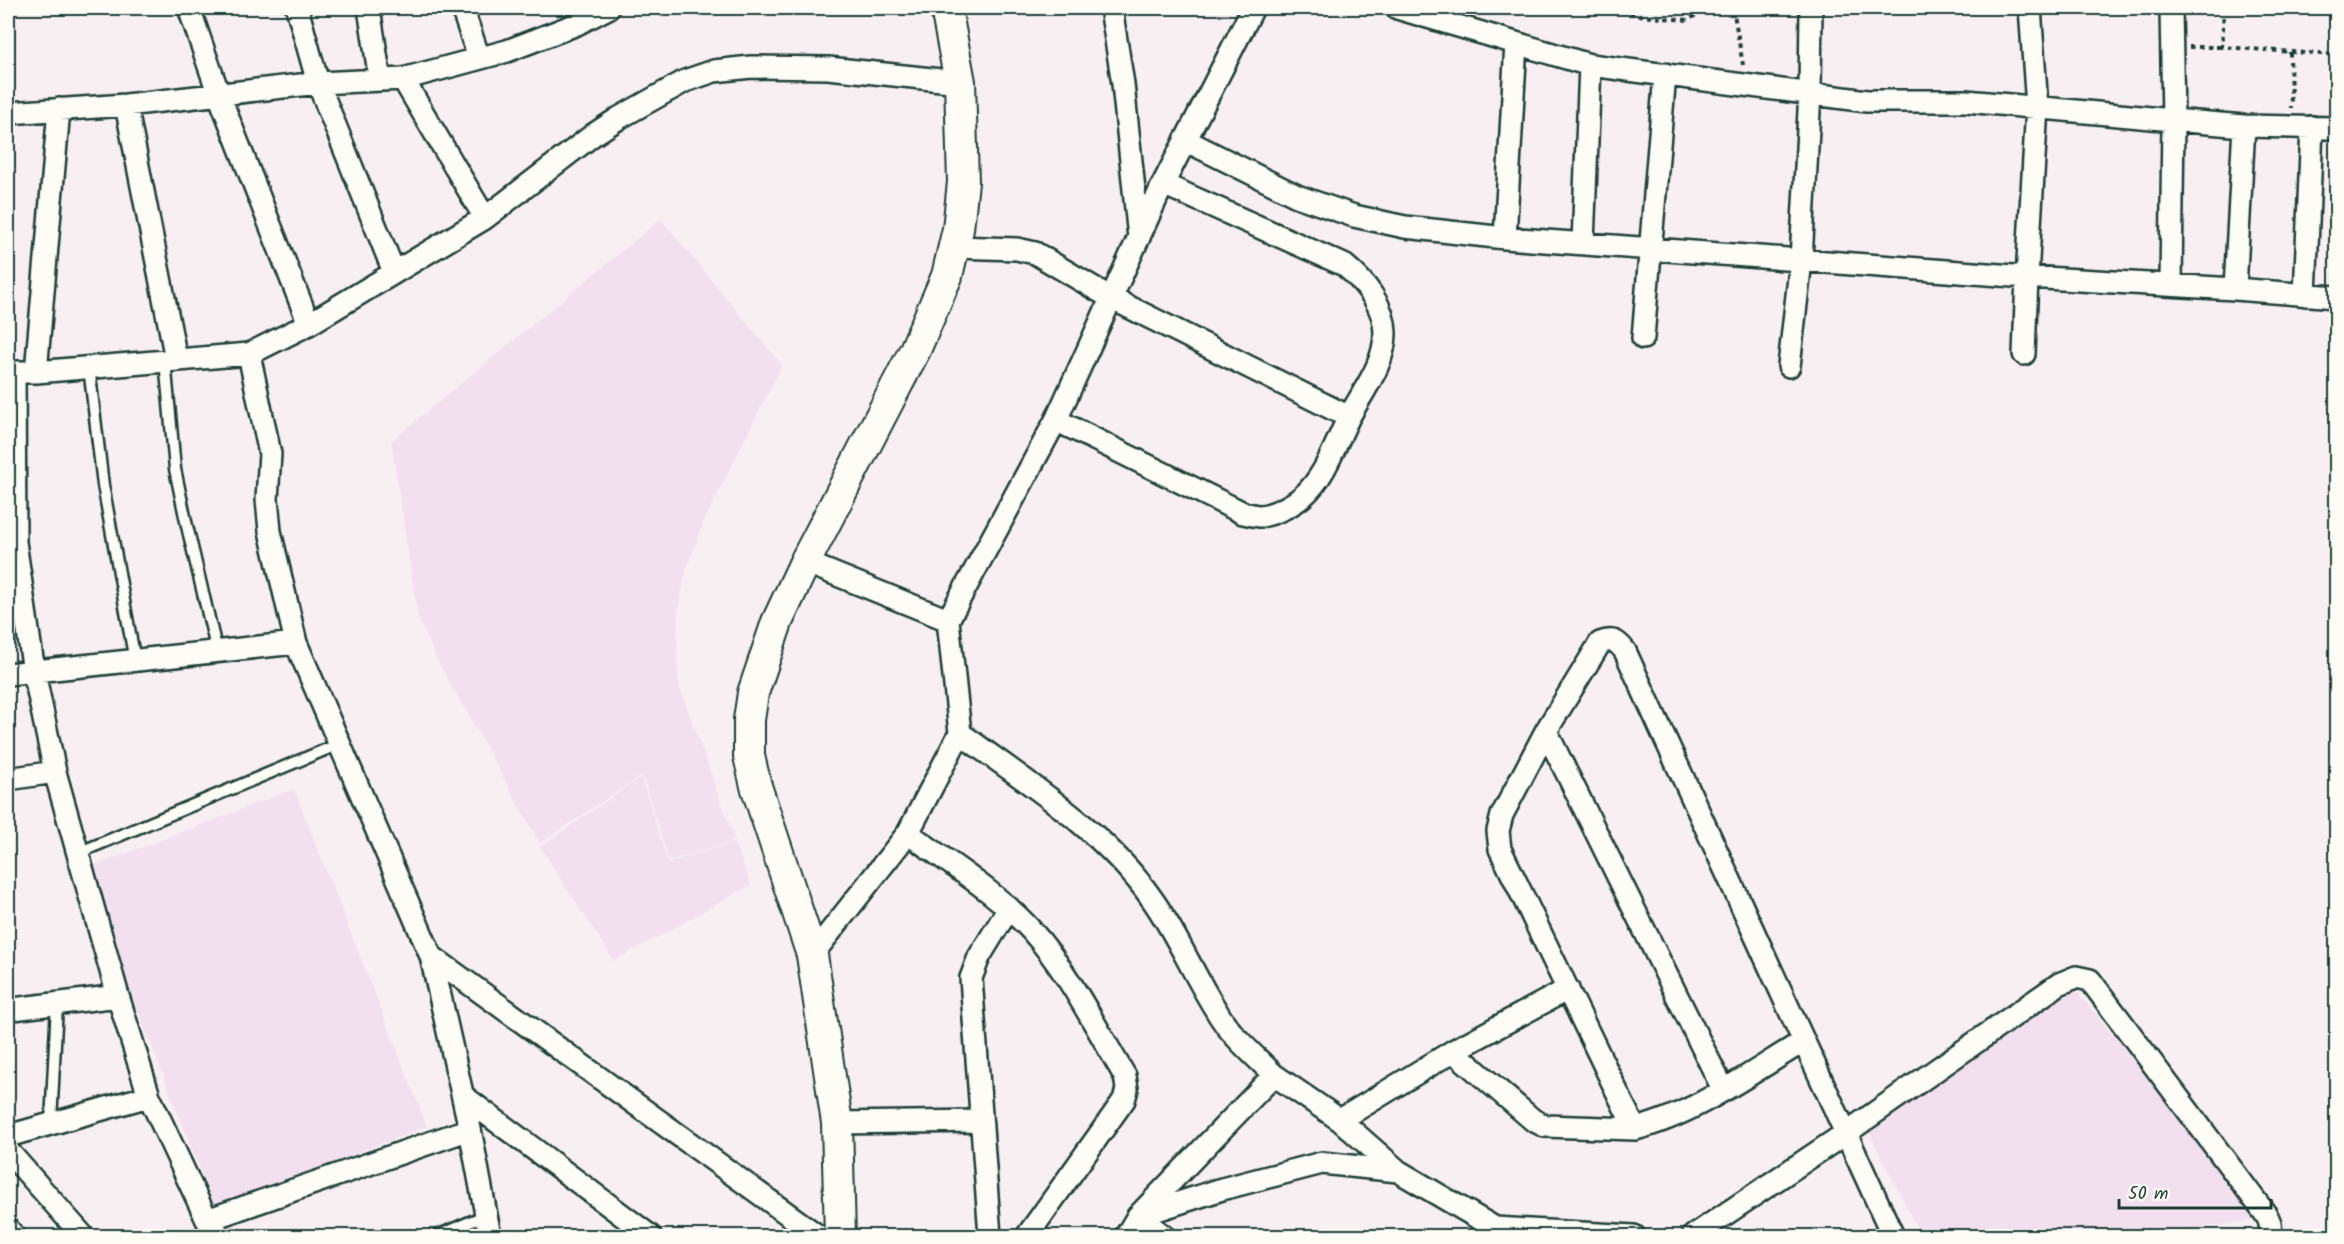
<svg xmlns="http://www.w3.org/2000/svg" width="2344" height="1244" font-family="Kalam,sans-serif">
	<rect width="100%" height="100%" fill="#f8eff3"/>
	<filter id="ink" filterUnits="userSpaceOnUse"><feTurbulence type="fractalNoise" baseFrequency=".0167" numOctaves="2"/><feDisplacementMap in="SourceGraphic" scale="12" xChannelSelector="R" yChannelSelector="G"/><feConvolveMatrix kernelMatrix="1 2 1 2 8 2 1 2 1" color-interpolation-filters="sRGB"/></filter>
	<g filter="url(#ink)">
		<path fill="#f2e0ee" d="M661,219L782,365L704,521L686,570L678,610L677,661L679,686L735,840L669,861L642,775L540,843L436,658L418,618L391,441Z
			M641,777L668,863L734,842L751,885L614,961L540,847Z
			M294,789L427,1126L215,1208L83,870Z
			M2070,984L2259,1205L2257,1220L2144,1236H1921L1867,1128Z"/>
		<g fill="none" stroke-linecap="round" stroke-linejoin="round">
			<defs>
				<path id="lane" d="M165,360L175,469L187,526L217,652
					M89,367L103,485L135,661
					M78,853L339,744
					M51,1123L57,1004
					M437,1236L486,1215"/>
				<path id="street" d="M189,8L219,95L309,324
					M297,8L318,83L394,272
					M369,8L380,80
					M462,8L479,58
					M1111,8L1123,84L1139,238
					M1397,8L1590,65L1867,101H1966L2173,120L2171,284
					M2171,8L2173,120L2244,126L2235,289L2336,297
					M403,79L485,218
					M126,105L176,359
					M8,113L126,105L318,83L403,79L507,51L577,24L608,8
					M2244,126L2336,128
					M1185,140L1297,196L1354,216L1405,227L1505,238L2027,277L2235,289
					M1505,238L1516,43
					M1583,243L1590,65
					M954,247L1017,249L1035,253L1111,298L1349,417
					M2305,295L2312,127
					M1643,338L1665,74
					M249,354L270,454L267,499L270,531L296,643L431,956L470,1129L490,1236
					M2024,354L2027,277L2037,107L2030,8
					M1789,366L1801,260L1810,92L1811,8
					M8,372H36L249,354L309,324L485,218L593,135L619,118L685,81L714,71L751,67L828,68L960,82
					M14,372L15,542L34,672L55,772L118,996L149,1096L207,1220L220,1236
					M36,372L59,109
					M1056,420L1243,513C1249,514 1256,516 1261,516C1275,514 1293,505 1303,496C1326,476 1335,444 1349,417C1363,391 1385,364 1385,333C1385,306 1364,281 1344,265L1163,184
					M805,562L948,620
					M8,674L296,643
					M1546,731L1723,1089
					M960,733C1027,783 1104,830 1152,899C1177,934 1193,974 1216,1010C1230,1035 1254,1055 1274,1075
					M8,779L55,772
					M908,833L960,733L948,620L1056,420L1163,184L1253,8
					M812,955L908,833C950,864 996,892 1031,930C1068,971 1096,1028 1125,1076L1127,1089L1124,1100L1027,1236
					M431,956L818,1236
					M13,1009L118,996
					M1804,1041C1752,1072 1693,1115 1635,1129L1500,849L1498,831L1502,815L1546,731L1600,643C1613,638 1617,641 1625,651C1714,846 1804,1041 1893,1236
					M1453,1051L1533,1120L1545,1126L1635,1129
					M463,1096L650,1236
					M1340,1120L1453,1051L1568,989
					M837,1123L981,1121
					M8,1136L149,1096
					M8,1151L83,1236
					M1138,1216L1222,1189L1322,1163L1398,1171L1495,1228L1501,1236
					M1138,1216L1164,1236
					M207,1220L470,1129
					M1495,1228L1634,1236
					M8,1229L14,1236
					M990,1236L971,978L979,957L1009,908
					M1126,1236L1138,1216L1274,1075L1340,1120L1398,1171
					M1693,1236L1846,1133L2059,984L2076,977L2090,980L2267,1216L2270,1223L2271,1236"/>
				<path id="secondary" d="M840,1236L837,1123L812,955L756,786L749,756V720L753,693L777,622L805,562L915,350L947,276L958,229L963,182L960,82L946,8"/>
			</defs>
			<use href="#lane" stroke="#1f3d34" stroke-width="15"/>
			<use href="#street" stroke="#1f3d34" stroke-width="26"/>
			<use href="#secondary" stroke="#1f3d34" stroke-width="34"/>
			<path stroke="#1f3d34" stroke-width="4" stroke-dasharray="4.5 4.5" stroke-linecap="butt" d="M1603,8L1650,17L1688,20L1708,8
				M1733,8L1743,65
				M2224,8L2222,47L2336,55
				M2189,47H2222
				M2290,52L2291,108"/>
			<use href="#lane" stroke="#fdfcf7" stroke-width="10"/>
			<use href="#street" stroke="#fdfcf7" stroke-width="21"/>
			<use href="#secondary" stroke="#fdfcf7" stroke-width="30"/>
		</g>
	</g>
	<rect width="2344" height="1244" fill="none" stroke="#fdfcf7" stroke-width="30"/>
	<rect x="15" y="15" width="2314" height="1214" fill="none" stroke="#1f3d34" stroke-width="2" filter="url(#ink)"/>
	<path d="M2119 1199v9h152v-9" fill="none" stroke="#1f3d34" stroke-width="3"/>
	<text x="2128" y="1199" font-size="18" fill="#1f3d34" stroke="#fdfcf7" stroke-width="4.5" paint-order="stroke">50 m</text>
</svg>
